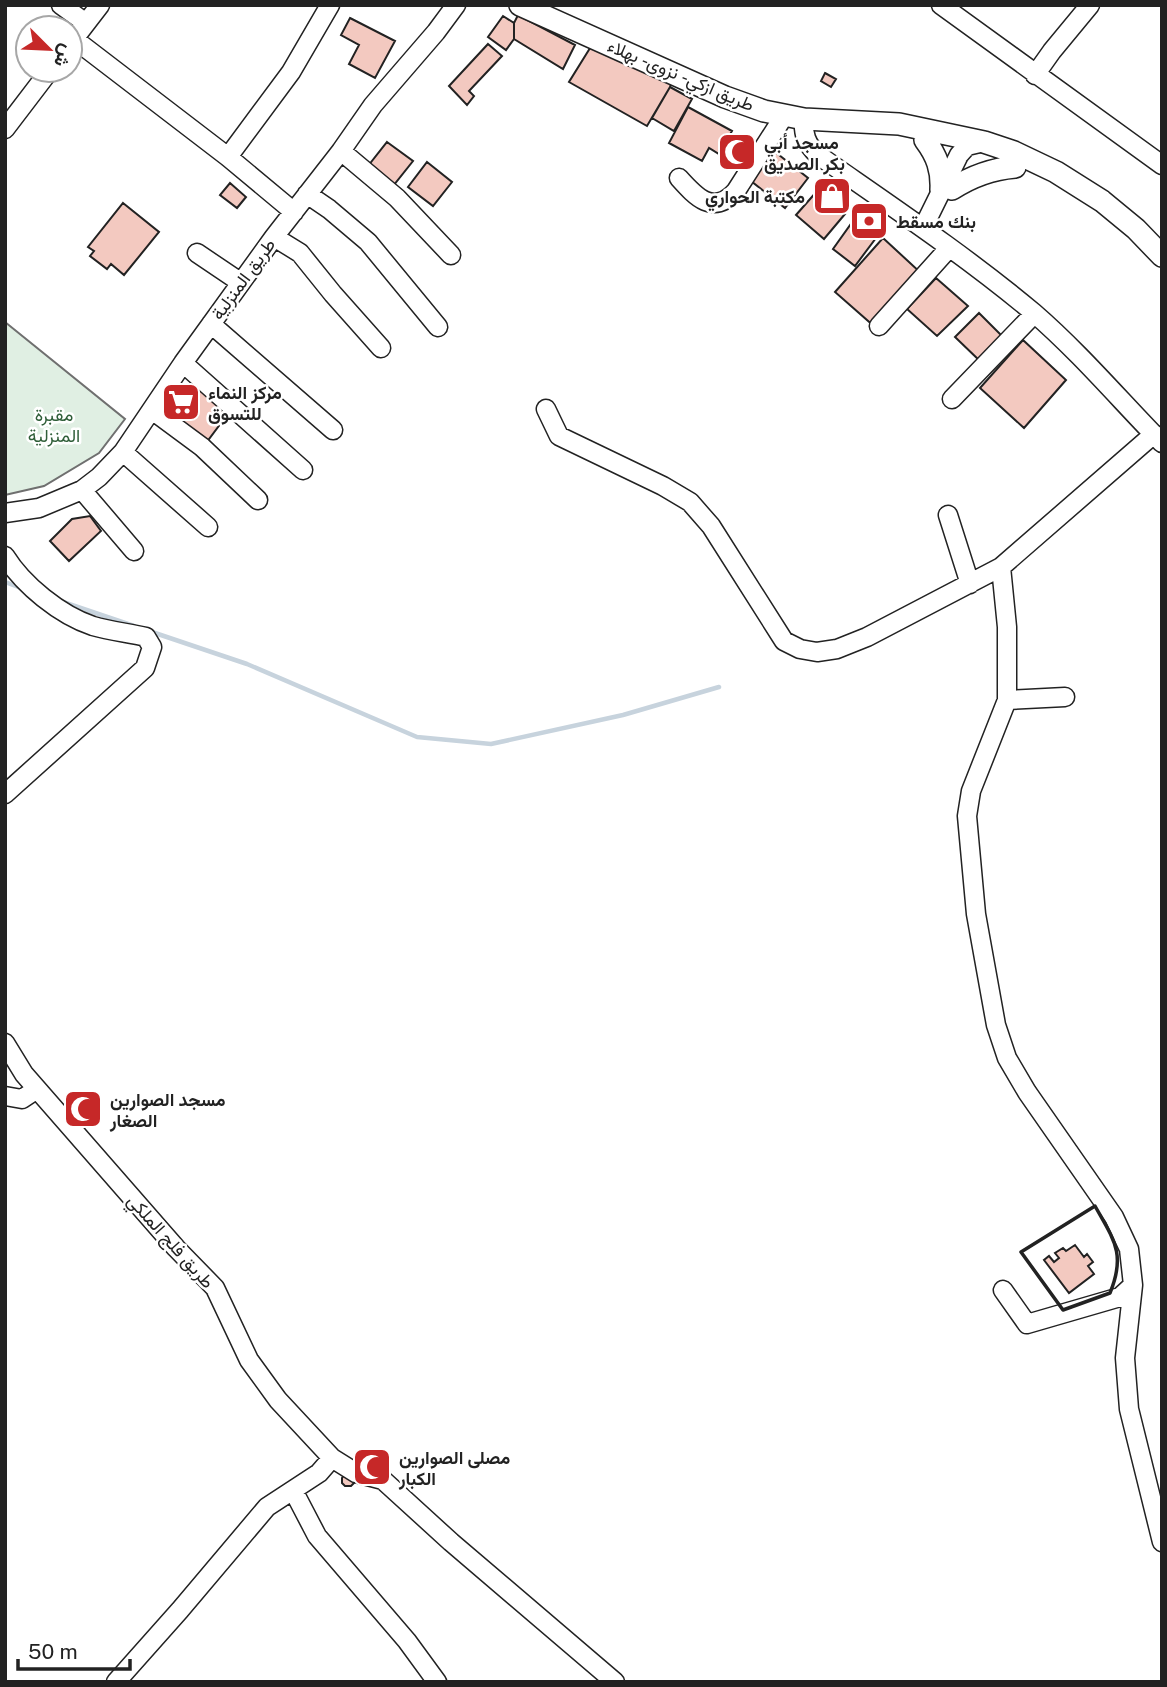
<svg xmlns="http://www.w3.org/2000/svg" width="1167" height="1687" font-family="'Public Sans',Vazirmatn,sans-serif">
	<rect width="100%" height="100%" fill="#fff"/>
	<path fill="#e0efe3" stroke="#6f6f6f" stroke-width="2" d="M5,322L125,419L99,453L44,486L5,495Z"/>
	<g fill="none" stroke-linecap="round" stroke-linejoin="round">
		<path stroke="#c7d3dd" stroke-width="4.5" d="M5,582L21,588
			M63,602L134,626
			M149,631L247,664L417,737L491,744L623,715L719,687"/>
	</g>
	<path fill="#f3c9c0" stroke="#222" stroke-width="2" d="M518,15L575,45L563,69L514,39V23Z
		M503,16L514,23V39L506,50L488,37Z
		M350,18L395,41L375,78L349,64L359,45L341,35Z
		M595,40L672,81L670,87L647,126L569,82Z
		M488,44L502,56L469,91L474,96L467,105L449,86Z
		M825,73L836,79L831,87L821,81Z
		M670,87L692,99L674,131L652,118Z
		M688,107L732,131L719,154L709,148L702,161L669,143Z
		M734,135L752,145L739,169L721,159Z
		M387,142L413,161L393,186L368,166Z
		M774,151L808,178L785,208L751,181Z
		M427,162L452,182L433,206L408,187Z
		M230,183L246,197L237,208L220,195Z
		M818,190L845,214L824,239L796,215Z
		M123,203L159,232L124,275L111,264L107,269L90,256L94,251L88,247Z
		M853,221L876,238L855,266L833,249Z
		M883,238L922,274L875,327L835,292Z
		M936,278L968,306L937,336L907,309Z
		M979,313L1004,338L981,362L955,337Z
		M1023,340L1066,380L1024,428L980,388Z
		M192,382L230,411L206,443L168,414Z
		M90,516L101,531L69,561L50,541L72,519Z
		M77,1098L94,1103L90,1119L73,1114Z
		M1075,1245L1084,1257L1087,1254L1093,1262L1088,1266L1094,1274L1069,1293L1044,1260L1049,1256L1054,1262L1059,1258L1055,1253L1063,1248L1066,1251Z
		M344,1475L355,1479L354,1483L351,1486H345L342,1483V1478Z"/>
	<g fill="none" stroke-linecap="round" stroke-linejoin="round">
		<defs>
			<path id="minor" d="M61,5L86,23
				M941,5L1162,165
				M74,39L228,157L294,212
				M70,44L100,5
				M1035,75L1052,51L1090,5
				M804,119C803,134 806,144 818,155C891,206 966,256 1034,313C1080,353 1119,399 1162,443
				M5,129L50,70
				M341,151L397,198L451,255
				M228,157L291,72L330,5
				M679,178C696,197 713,216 736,191L784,116
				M307,194L329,209L368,242L438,327
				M923,228L959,155L967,146L984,142
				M274,237L300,253L333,294L381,348
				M197,253L240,282
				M211,324L333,430
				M879,326L949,248
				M183,363L303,470
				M952,399L1034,314
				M546,409L559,436L663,486L690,502L711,526L784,641L800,649L817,652L837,649L867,637L1001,567L1154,434
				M152,410L202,447L258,500
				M123,452L208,527
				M82,490L134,551
				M5,513L39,508L82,490L99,477L123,452L183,363L274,237L341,151L373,105L436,32L456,5
				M948,515L970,584
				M5,556C23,585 60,615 93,626C110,631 129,633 146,637L152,647L145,668L5,794
				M1001,567L1007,627V700L971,791L967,816L976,914L996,1025L1007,1058L1027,1092L1114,1217L1129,1249L1133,1285L1125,1358L1129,1409L1162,1542
				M1007,700L1065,697
				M5,1043L24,1074L176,1248L215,1288L249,1360L278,1400L332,1458L356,1473L383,1480L451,1542L615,1682
				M5,1096L22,1099L37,1089
				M1003,1290L1027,1324L1120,1297L1133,1285
				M293,1490L317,1536L407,1641L437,1682
				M116,1682L180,1610L267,1507L319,1473L332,1458"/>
			<path id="major" d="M520,5L725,97L764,111L804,119L899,124L984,142L1014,152L1056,172L1102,201L1136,229L1162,256
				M925,140C937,156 942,170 941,190
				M952,189C972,176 991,169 1015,167"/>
		</defs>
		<use href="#minor" stroke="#222" stroke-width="21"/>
		<use href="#major" stroke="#222" stroke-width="24"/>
		<use href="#minor" stroke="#fff" stroke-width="18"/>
		<use href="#major" stroke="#fff" stroke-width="21"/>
		<path stroke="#222" stroke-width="3.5" d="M1095,1206C1114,1240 1126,1254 1110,1293L1063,1310L1021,1252Z"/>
	</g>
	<defs>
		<symbol id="mosque-square" viewBox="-11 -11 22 22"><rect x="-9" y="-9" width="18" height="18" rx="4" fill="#c62828" stroke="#fff"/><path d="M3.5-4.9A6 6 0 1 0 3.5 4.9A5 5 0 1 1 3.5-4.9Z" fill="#fff"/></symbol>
		<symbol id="shop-square" viewBox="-11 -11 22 22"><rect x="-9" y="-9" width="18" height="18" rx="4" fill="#c62828" stroke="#fff"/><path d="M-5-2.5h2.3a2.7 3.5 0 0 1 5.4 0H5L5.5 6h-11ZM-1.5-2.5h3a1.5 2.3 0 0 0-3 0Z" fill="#fff"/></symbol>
		<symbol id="bank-square" viewBox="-11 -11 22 22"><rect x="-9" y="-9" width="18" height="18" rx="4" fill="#c62828" stroke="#fff"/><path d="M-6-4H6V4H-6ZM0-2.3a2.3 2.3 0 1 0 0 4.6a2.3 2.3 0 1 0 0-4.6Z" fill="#fff"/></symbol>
		<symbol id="supermarket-square" viewBox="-11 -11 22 22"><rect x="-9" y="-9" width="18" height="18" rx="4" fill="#c62828" stroke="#fff"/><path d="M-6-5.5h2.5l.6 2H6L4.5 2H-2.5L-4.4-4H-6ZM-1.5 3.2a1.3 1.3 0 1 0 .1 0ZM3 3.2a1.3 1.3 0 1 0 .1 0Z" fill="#fff"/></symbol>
	</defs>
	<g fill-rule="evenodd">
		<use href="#mosque-square" x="715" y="130" width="44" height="44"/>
		<use href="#shop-square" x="810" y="174" width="44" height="44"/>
		<use href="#bank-square" x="847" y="199" width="44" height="44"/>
		<use href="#supermarket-square" x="159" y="380" width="44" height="44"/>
		<use href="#mosque-square" x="61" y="1087" width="44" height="44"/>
		<use href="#mosque-square" x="350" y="1445" width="44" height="44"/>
	</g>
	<g text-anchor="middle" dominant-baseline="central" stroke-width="5" stroke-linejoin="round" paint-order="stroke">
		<g font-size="18" fill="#222" stroke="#fff">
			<text transform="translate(681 75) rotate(23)">طريق ازكي - نزوى - بهلاء</text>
			<text transform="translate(243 279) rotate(-54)">طريق المنزلية</text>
			<text transform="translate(171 1241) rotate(48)">طريق فلج الملكي</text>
		</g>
		<g font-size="18" font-weight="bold" fill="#222" stroke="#fff" text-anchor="start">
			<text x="764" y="142">مسجد أبي<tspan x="764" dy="21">بكر الصديق</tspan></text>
			<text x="805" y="196" text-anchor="end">مكتبة الحواري</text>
			<text x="896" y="221">بنك مسقط</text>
			<text x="208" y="392">مركز النماء<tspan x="208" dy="21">للتسوق</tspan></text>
			<text x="110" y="1099">مسجد الصوارين<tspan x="110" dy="21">الصغار</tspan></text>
			<text x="399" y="1457">مصلى الصوارين<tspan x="399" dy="21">الكبار</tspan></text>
		</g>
		<g font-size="18" fill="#2f5e38" stroke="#fff">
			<text x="54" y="414">مقبرة<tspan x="54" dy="21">المنزلية</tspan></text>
		</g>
	</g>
	<rect width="1167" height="1687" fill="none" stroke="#222222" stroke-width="14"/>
	<g transform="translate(49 49) rotate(114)"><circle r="33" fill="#ffffff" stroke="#a7a7a7" stroke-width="2"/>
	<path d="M0-5L12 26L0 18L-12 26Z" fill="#c62828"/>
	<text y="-10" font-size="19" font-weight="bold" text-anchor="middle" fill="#222222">ش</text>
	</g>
	<path d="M18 1659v10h112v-10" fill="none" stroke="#222222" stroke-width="3.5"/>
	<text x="28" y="1659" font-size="21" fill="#222222" stroke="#ffffff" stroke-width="5" paint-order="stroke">50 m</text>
</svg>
